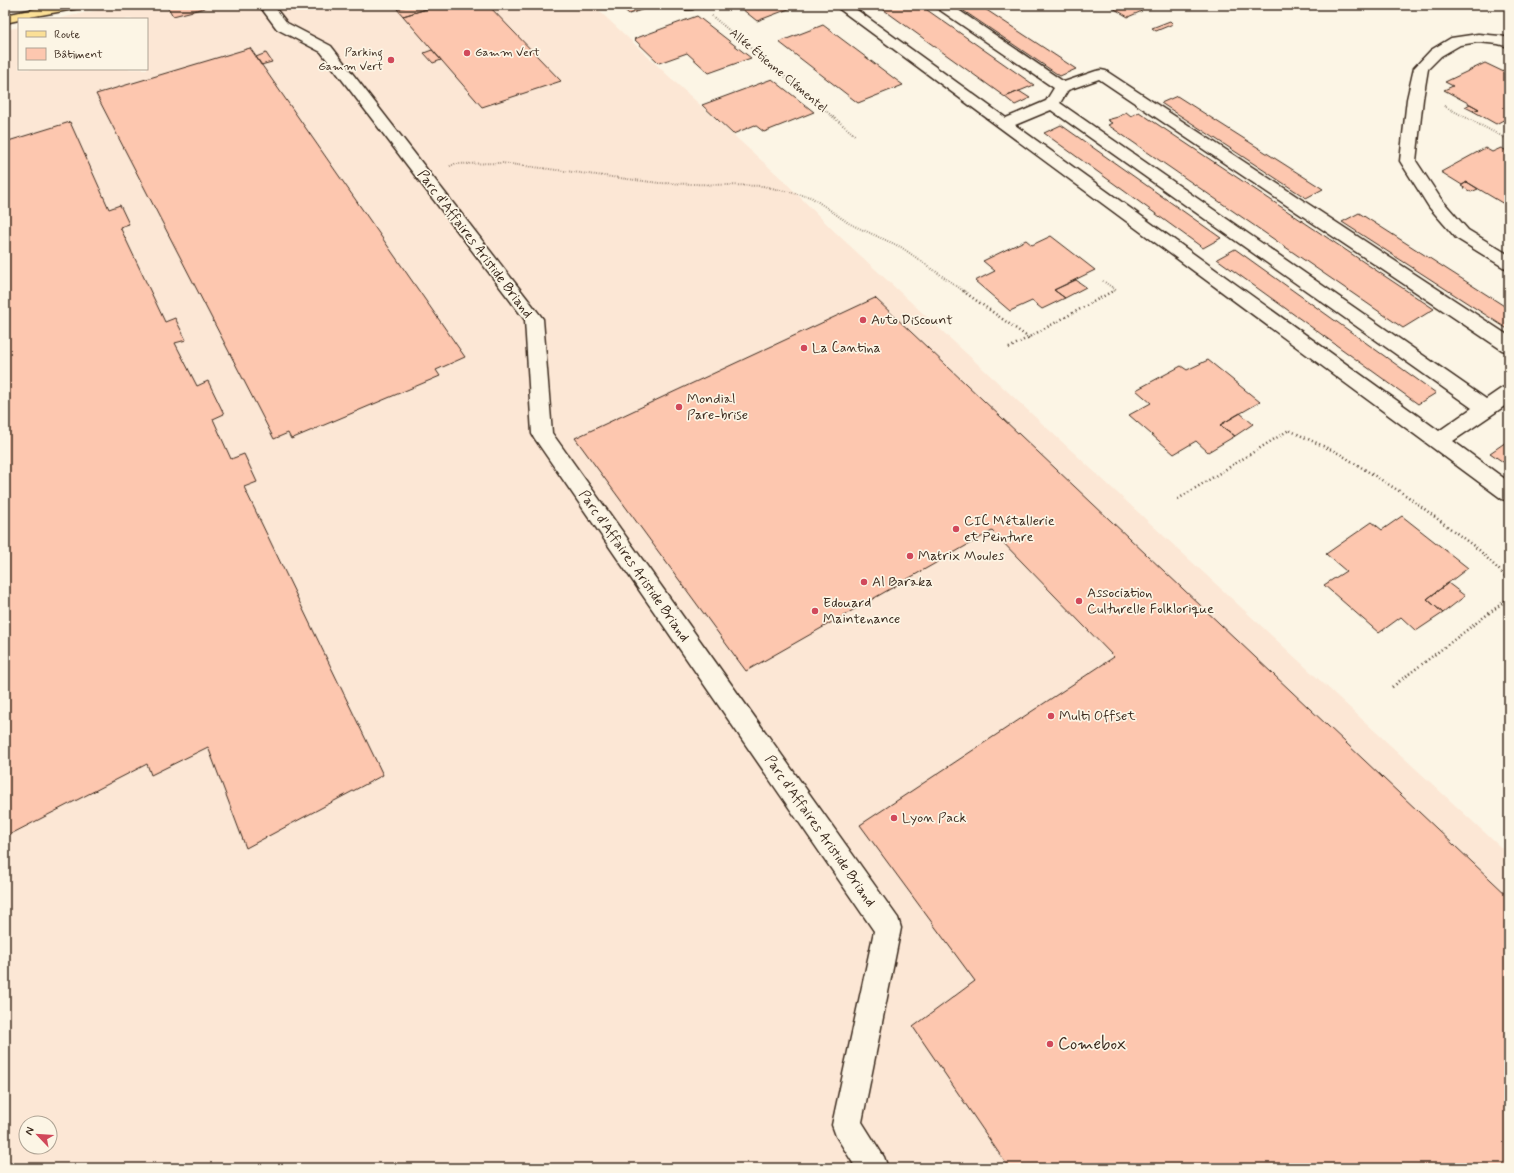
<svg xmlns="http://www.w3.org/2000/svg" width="1514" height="1173" font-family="Mynerve,sans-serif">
	<rect width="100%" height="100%" fill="#fcf5e5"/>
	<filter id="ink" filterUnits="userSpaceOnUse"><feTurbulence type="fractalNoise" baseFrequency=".025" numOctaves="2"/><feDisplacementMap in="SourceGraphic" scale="8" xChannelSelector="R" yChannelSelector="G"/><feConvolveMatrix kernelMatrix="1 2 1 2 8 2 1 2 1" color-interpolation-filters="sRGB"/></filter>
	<g filter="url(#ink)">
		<path fill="#fce7d5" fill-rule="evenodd" d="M122,5H593L676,83L782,179L835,232L1509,855V1168H5V30L19,27V69H147V19H56ZM26,1123H50V1147H26Z"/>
		<path fill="#fdc7af" stroke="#3b2a1e" d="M172,5H203L205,8L173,16L167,6Z
			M411,5H440L403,16L397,9Z
			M440,5H488L561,81L482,107L403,16Z
			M619,5H657L629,14Z
			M737,5H799L757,21Z
			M877,5H920L1034,85L1005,97Z
			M955,5H979L1076,69L1060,76Z
			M1108,5H1151L1140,10L1142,11L1128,17Z
			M697,16L751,58L709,73L687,53L659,63L634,39Z
			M1170,21L1173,24L1156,31L1152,28Z
			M823,25L903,85L858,103L779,42Z
			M250,48L465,357L436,370L440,376L291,439L288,433L274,439L96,94Z
			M432,50L441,60L433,63L424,53Z
			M266,53L272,62L261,65L256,57Z
			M1485,63L1506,73H1509V117L1496,124L1473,111L1479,109L1444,90L1453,86L1445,82Z
			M772,79L814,112L764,132L755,125L733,134L702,105Z
			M1019,91L1030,98L1015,105L1005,97Z
			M1177,96L1323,189L1306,198L1161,103Z
			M1470,104L1479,109L1473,111L1465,107Z
			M1126,112L1131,116L1139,112L1434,309L1403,328L1108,125L1112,123L1107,120L1118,117Z
			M70,122L109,209L120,205L129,224L120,227L165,322L175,318L186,340L175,343L197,386L208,381L224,414L213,419L231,459L244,454L257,482L244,487L383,775L246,848L208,747L151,775L147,764L5,837V142Z
			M1061,125L1221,238L1203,248L1044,133Z
			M1485,148L1492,152L1501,148L1509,152V207L1467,182L1462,185L1441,172Z
			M1467,182L1478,189L1471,192L1461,186Z
			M1359,213L1509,309V330L1342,222Z
			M1051,236L1095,270L1054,290L1065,298L1042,309L1032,301L1010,311L975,281L995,271L983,261L1026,240L1032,245Z
			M1235,249L1436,393L1418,404L1217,259Z
			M1076,280L1086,287L1065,298L1054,290Z
			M875,298L1509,897V1168H1009L913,1027L975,981L860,825L1114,657L992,531L746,671L575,438Z
			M1208,360L1260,402L1220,425L1235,436L1208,452L1196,441L1174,454L1129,415L1151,403L1136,390L1181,366L1187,370Z
			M1240,413L1253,424L1235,436L1220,425Z
			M1509,440V466L1490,453Z
			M1402,516L1468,568L1427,599L1443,613L1416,631L1401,617L1379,633L1324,585L1346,571L1326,554L1372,522L1382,530Z
			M1448,583L1465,596L1443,613L1427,599Z"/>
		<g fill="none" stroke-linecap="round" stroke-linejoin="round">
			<defs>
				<path id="minor" d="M259,5H273L287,23L331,46L540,315L543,319L552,433L898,918L901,928L862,1122L884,1157L888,1168H856L836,1136L832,1125L874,931L535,439L532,434L525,320L321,52L277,29Z
					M680,5H694L695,6L693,9C687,10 684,10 680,5Z
					M834,5H850L1006,118L1046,101L1054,88L937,8L935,5H951L1064,82L1096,71L1101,70L1106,71L1509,336V352L1502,350L1099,79L1068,90L1060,103L1486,399L1502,388L1509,386V403L1453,441L1509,482V501L1502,499ZM1051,110L1472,408L1439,431L1015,125Z
					M1478,34L1500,36L1509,38V47L1498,44L1478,42L1460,45L1441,56L1428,69L1423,99L1416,161L1441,199L1468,230L1509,255V269L1503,267L1456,238L1429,207L1400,161L1407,99L1414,68L1431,50L1451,38Z"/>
				<path id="major" d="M54,5H81L79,8L74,9L19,19V20L5,23V15Z"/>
			</defs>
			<use href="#minor" stroke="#3b2a1e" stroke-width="3"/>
			<use href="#major" stroke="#3b2a1e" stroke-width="3"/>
			<path stroke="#3b2a1e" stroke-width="2" stroke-dasharray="0.5 2" stroke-linecap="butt" d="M712,16L856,136
				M1444,106L1509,140
				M450,166L455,164L502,163L659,183L763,186L811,197L850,224L901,247L965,292
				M1103,281L1116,290L1112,292"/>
			<path stroke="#3b2a1e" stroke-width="2.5" stroke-dasharray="1 3" stroke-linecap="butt" d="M963,291L1029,338
				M1009,348L1113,291
				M1178,499L1289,430L1340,454L1407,496L1479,550L1509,580
				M1409,674L1509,598"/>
			<path stroke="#3b2a1e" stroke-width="3" stroke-dasharray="1 3.5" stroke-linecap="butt" d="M1392,687L1410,673"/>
			<use href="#minor" fill="#fcf5e5" fill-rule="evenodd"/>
			<use href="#major" fill="#fbdf96" fill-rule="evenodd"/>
		</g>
	</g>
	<g fill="#d1495b" stroke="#fcf5e5" stroke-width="1.5">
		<circle cx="467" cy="53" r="4"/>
		<circle cx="391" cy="60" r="4"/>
		<circle cx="863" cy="320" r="4"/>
		<circle cx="804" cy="348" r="4"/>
		<circle cx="679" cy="407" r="4"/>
		<circle cx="956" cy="529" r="4"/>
		<circle cx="910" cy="556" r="4"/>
		<circle cx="864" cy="582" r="4"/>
		<circle cx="1079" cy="601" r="4"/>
		<circle cx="815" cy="611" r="4"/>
		<circle cx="1051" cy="716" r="4"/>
		<circle cx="894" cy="818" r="4"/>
		<circle cx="1050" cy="1044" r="4"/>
	</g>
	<g text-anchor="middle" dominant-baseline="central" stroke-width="3.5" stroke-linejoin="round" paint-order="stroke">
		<g font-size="12" fill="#3b2a1e" stroke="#fcf5e5" text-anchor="end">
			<text x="383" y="53">Parking<tspan x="383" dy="14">Gamm Vert</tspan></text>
			<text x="475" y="53" text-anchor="start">Gamm Vert</text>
		</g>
		<g font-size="12" fill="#3b2a1e" stroke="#fcf5e5">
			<text transform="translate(778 71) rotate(40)">Allée Étienne Clémentel</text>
		</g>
		<g font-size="14" fill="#3b2a1e" stroke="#fcf5e5">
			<text transform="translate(475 244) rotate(53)">Parc d'Affaires Aristide Briand</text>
			<text transform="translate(634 566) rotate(55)">Parc d'Affaires Aristide Briand</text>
			<text transform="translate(820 831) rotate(55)">Parc d'Affaires Aristide Briand</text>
		</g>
		<g font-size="14" fill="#3b2a1e" stroke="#fcf5e5" text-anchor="start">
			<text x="871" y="320">Auto Discount</text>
			<text x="812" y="348">La Cantina</text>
			<text x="687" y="399">Mondial<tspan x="687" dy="16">Pare-brise</tspan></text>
			<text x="964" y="521">CIC Métallerie<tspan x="964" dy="16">et Peinture</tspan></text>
			<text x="918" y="556">Matrix Moules</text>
			<text x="872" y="582">Al Baraka</text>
			<text x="1087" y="593">Association<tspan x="1087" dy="16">Culturelle Folklorique</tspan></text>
			<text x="823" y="603">Edouard<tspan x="823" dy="16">Maintenance</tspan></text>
			<text x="1059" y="716">Multi Offset</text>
			<text x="902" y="818">Lyon Pack</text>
		</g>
		<g font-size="17" fill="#3b2a1e" stroke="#fcf5e5" text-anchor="start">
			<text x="1058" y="1044">Comebox</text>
		</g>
	</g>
	<rect width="1514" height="1173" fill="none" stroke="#fcf5e5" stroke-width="20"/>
	<rect x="10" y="10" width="1494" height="1153" fill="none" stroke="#3b2a1e" stroke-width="1.5" filter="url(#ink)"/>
	<rect x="18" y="18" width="130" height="52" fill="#fcf5e5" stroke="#afa495"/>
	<rect x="26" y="31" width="20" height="6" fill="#fbdf96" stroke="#afa495"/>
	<text x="54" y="38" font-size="12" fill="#3b2a1e">Route</text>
	<rect x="26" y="48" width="20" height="12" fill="#fdc7af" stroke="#afa495"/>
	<text x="54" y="58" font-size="12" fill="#3b2a1e">Bâtiment</text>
	<g transform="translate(38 1135) rotate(295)"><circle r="19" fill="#fcf5e5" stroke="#afa495"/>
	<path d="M0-3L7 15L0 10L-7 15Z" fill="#d1495b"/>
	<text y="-6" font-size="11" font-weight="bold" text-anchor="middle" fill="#3b2a1e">N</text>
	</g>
</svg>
